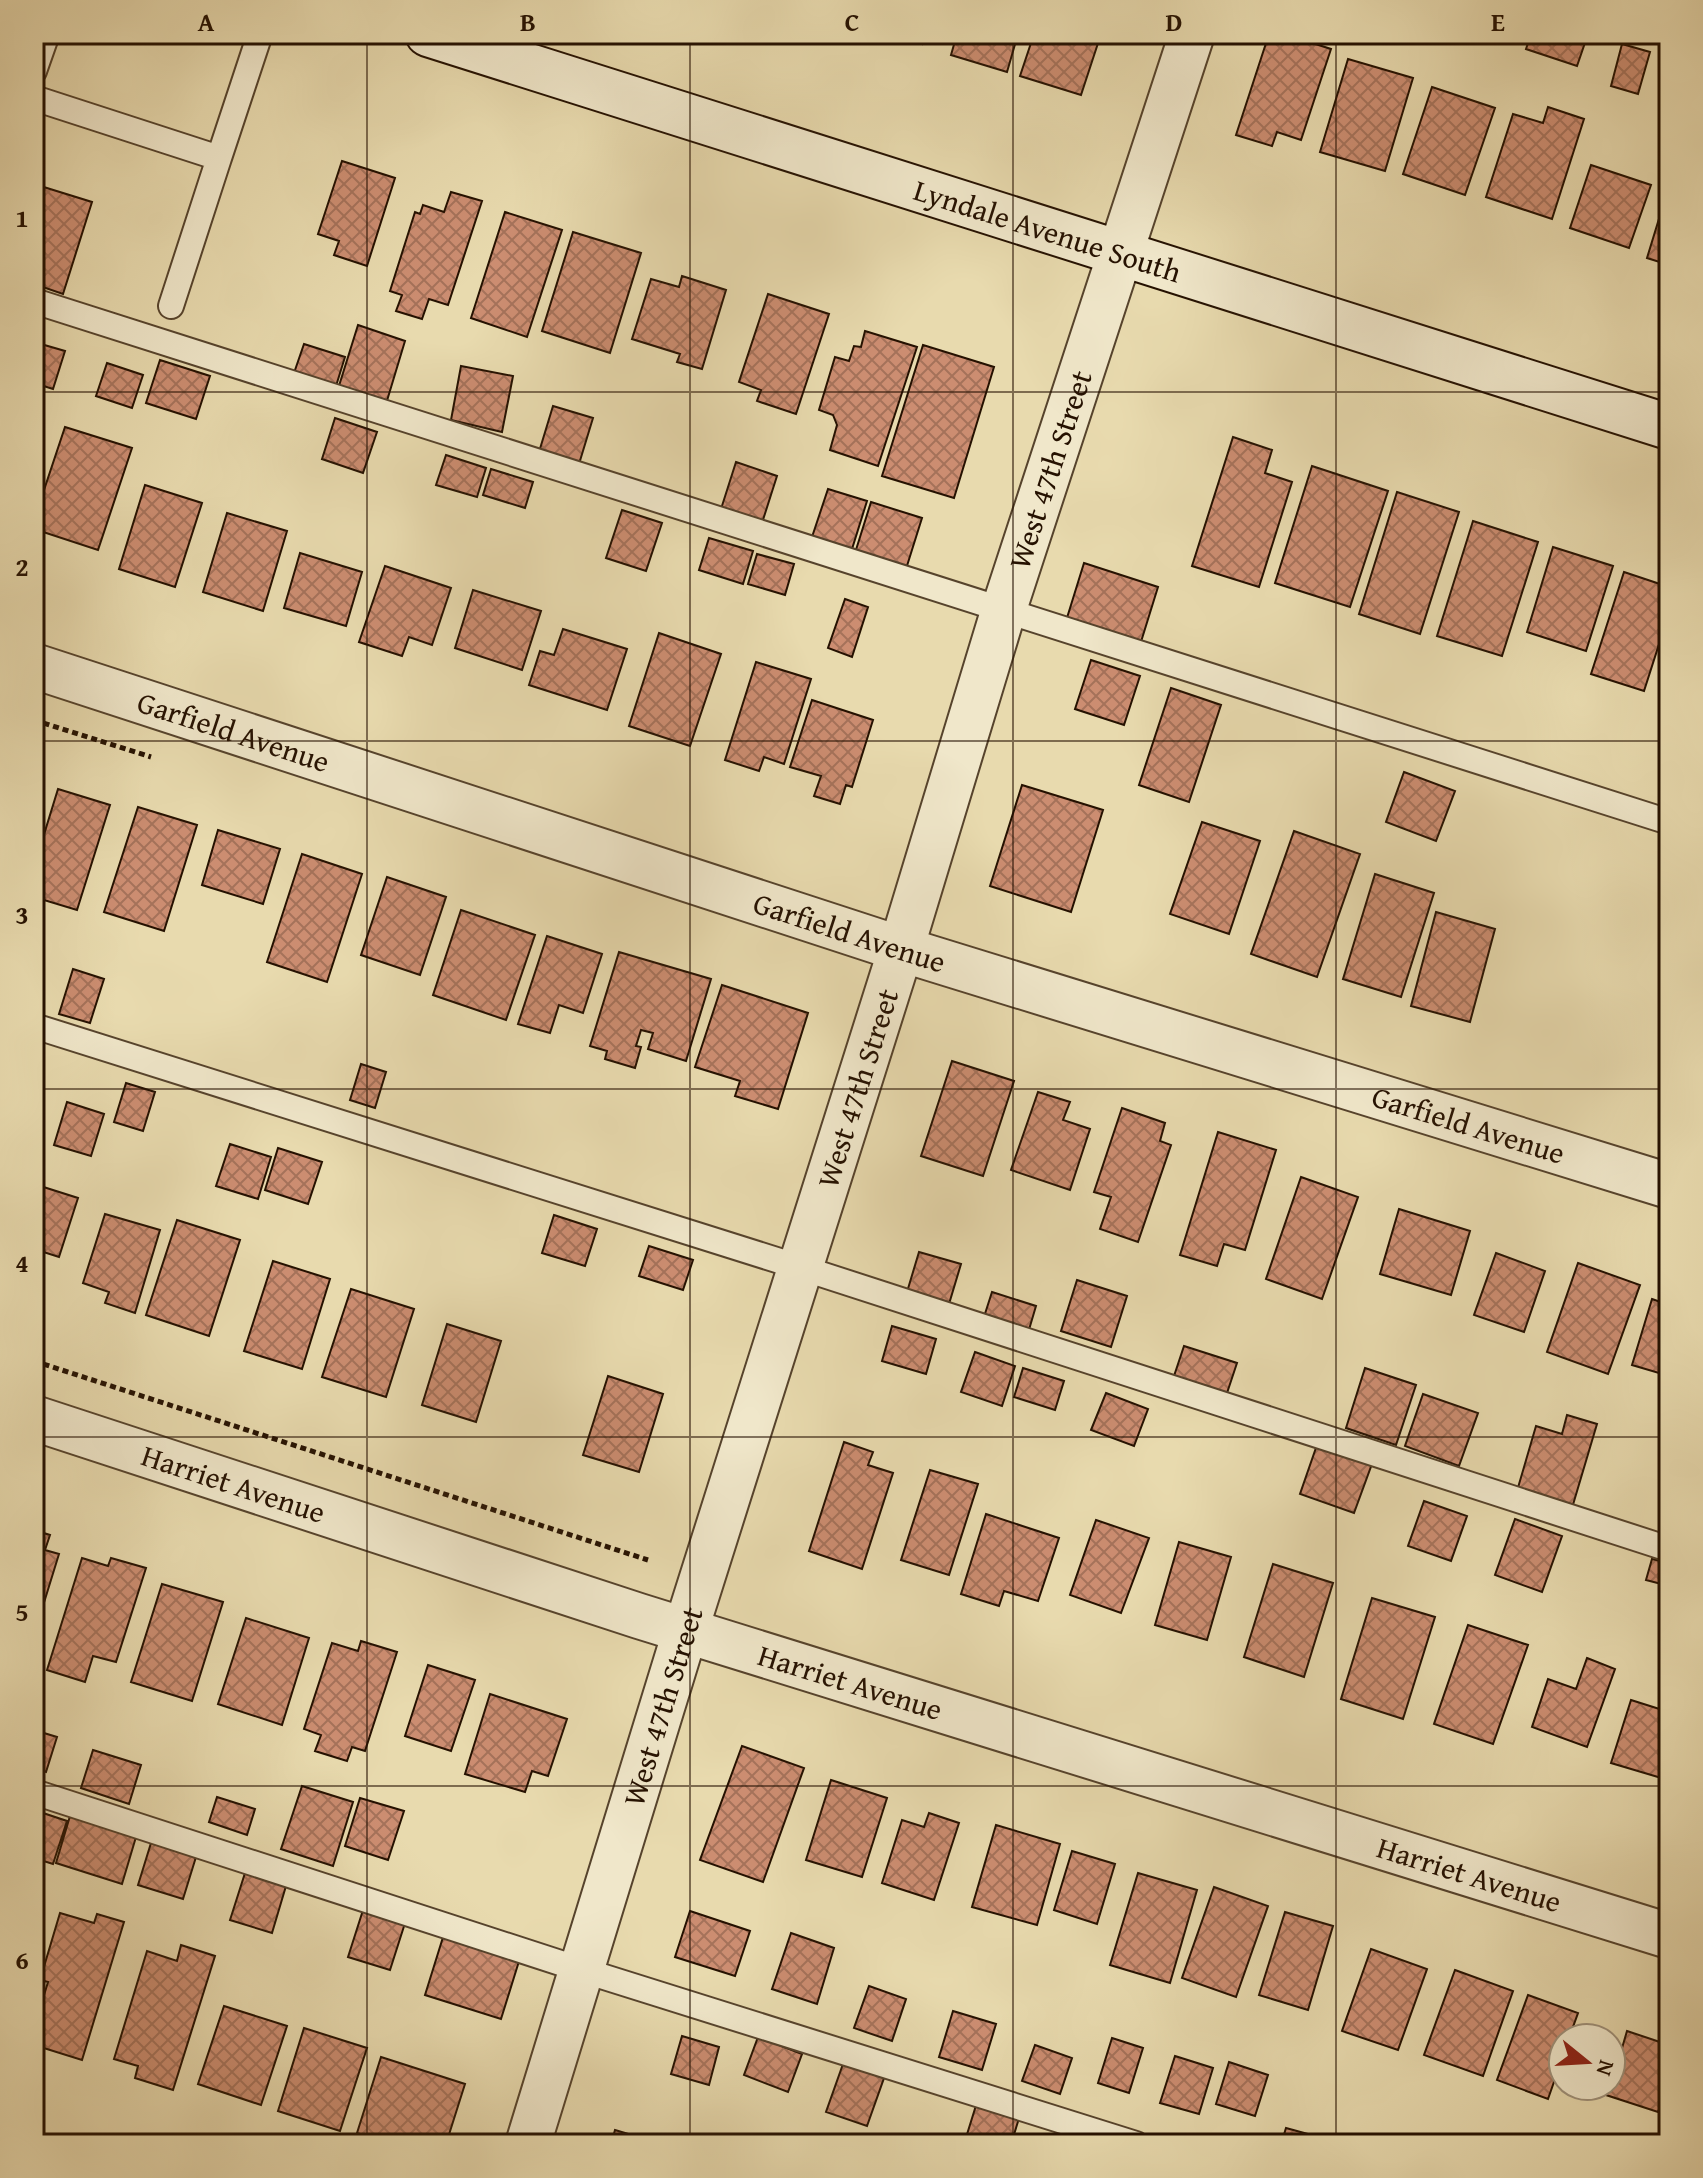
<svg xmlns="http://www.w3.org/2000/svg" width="1703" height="2178" font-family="'Gentium Book Plus',serif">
	<defs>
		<pattern id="building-cross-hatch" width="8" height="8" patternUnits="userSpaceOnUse" patternTransform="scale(2)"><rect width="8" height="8" fill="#cc8d71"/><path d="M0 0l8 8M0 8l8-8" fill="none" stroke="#a5725a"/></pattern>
	</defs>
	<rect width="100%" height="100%" fill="#e8daae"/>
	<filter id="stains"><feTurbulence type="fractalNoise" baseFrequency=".0025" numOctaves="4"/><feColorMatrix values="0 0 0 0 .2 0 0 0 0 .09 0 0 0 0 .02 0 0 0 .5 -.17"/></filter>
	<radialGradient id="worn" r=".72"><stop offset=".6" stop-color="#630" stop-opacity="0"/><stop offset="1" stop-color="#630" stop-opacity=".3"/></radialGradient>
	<path fill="url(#building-cross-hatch)" stroke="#251101" stroke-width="2" d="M888,34H925L922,44Z
		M957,34H1018L1007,72L951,55Z
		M1034,34H1101L1081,95L1020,76Z
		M1269,34H1284L1331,49L1301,140L1277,132L1272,146L1236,135Z
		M1531,34H1588L1577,66L1526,49Z
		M1622,44L1650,52L1638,94L1611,86Z
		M1348,59L1413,78L1385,171L1320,152Z
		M1432,87L1495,108L1465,195L1403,174Z
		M1548,107L1584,119L1552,219L1486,197L1513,114L1543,123Z
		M342,161L395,178L367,266L334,255L339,241L318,234Z
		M1591,165L1651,185L1629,248L1570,228Z
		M34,184L92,202L63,294L34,284Z
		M1669,186V265L1647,258Z
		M451,192L482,201L448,305L429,299L422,319L396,311L402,295L390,291L415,212L420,214L423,205L444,212Z
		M505,212L562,230L527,337L471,318Z
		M573,232L641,253L610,353L542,331Z
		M682,276L726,290L702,369L677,362L680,354L632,339L651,279L679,287Z
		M768,294L829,314L796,414L757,401L761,390L739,382Z
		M358,325L405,341L386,404L338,389Z
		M865,331L917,347L878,466L830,450L837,425L833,415L819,410L835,357L849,361L854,346L861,347Z
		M34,342L65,351L53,389L34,383Z
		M304,344L345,357L336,386L294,373Z
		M923,345L994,367L954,498L882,476Z
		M160,360L210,376L196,419L146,403Z
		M107,363L143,375L132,408L96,396Z
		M461,366L513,376L502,432L451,420Z
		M553,406L593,418L579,464L539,452Z
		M335,418L377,432L363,473L322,459Z
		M65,427L132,448L98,550L34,529V520Z
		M1233,437L1272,450L1265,473L1292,482L1259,587L1192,566Z
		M446,455L486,468L477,497L436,485Z
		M736,462L777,476L762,523L721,509Z
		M1312,466L1388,491L1350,607L1275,583Z
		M491,469L533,482L525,508L483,495Z
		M145,485L202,503L175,587L119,569Z
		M828,489L867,501L852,549L812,537Z
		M1397,492L1459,512L1420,634L1359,614Z
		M871,502L922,518L906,569L855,553Z
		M622,510L662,523L646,571L606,558Z
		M227,513L287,531L263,611L203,592Z
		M1473,521L1538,542L1502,656L1437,636Z
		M709,538L753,551L743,584L699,570Z
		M1553,547L1613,566L1586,651L1527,632Z
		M300,553L362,572L346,626L284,608Z
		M757,554L794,564L785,595L748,584Z
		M1084,563L1158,587L1140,645L1066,621Z
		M385,566L451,588L432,645L409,637L402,656L359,642Z
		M1624,572L1669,587V613L1644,691L1591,674Z
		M473,590L541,611L522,670L455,648Z
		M845,599L868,607L852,657L828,648Z
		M563,629L627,649L607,710L529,685L540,651L554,655Z
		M659,633L721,654L690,746L629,726Z
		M1091,660L1140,676L1124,725L1075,709Z
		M756,662L811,679L784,764L764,757L759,771L725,760Z
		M1669,665V698L1660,695Z
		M1171,688L1221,705L1189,802L1139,785Z
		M812,700L873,720L852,787L846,785L840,804L814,796L821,776L790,767Z
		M1404,772L1455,791L1436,841L1386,822Z
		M1022,785L1103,810L1071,912L990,886Z
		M58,789L110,805L77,910L34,897V867Z
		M138,807L197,825L164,931L104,912Z
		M1202,822L1260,841L1229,934L1170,914Z
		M218,830L280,849L263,904L202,885Z
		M1294,831L1360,854L1317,977L1251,954Z
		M302,854L362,874L327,982L267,962Z
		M1375,874L1434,893L1401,997L1343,979Z
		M387,877L446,897L420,975L361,955Z
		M461,910L535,935L506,1020L433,995Z
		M1436,912L1495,929L1470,1022L1411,1006Z
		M547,936L602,954L583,1013L559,1005L550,1033L518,1024Z
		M619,952L711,979L686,1061L648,1049L653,1033L641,1030L636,1046L641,1047L635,1068L605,1059L607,1051L590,1046Z
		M73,969L104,979L90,1023L59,1014Z
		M722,985L808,1013L778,1109L735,1096L740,1081L695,1067Z
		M1669,1042V1064L1663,1062Z
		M952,1061L1014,1081L983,1176L921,1156Z
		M361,1064L386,1072L375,1108L350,1100Z
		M126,1083L155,1092L143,1131L114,1122Z
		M1038,1092L1070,1102L1063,1120L1090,1129L1070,1190L1011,1170Z
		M67,1102L104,1114L91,1156L54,1145Z
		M1122,1108L1165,1123L1160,1141L1171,1145L1138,1242L1100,1229L1111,1197L1094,1192Z
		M1218,1132L1276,1150L1245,1250L1224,1244L1217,1266L1180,1255Z
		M230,1144L271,1157L258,1199L216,1186Z
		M278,1148L322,1162L308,1204L265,1190Z
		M1301,1177L1358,1197L1322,1299L1266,1279Z
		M34,1184L78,1198L59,1257L34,1249Z
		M1399,1209L1470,1231L1451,1295L1380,1274Z
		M105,1214L160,1230L135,1313L105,1303L109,1292L83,1283Z
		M554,1215L597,1229L585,1266L542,1253Z
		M177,1220L240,1240L209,1336L146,1315Z
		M649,1246L693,1260L683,1290L639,1276Z
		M919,1252L961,1264L949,1304L907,1292Z
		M1496,1253L1545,1271L1524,1332L1474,1315Z
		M273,1261L330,1279L302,1369L244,1351Z
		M1578,1263L1640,1285L1608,1374L1547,1352Z
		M1077,1280L1127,1296L1111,1347L1061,1331Z
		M351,1289L414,1309L386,1397L322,1377Z
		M992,1292L1036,1306L1028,1333L983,1320Z
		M1652,1299L1669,1305V1376L1632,1365Z
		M447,1324L501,1341L476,1422L422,1405Z
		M892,1326L936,1339L926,1374L882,1361Z
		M1184,1346L1237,1363L1227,1393L1174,1376Z
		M975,1352L1015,1366L1002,1406L961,1392Z
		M1023,1368L1064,1381L1055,1410L1014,1397Z
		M1365,1368L1416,1385L1396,1445L1346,1428Z
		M608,1376L663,1394L639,1472L583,1455Z
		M1106,1393L1148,1409L1134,1446L1091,1430Z
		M1423,1394L1478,1413L1459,1466L1405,1446Z
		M1567,1415L1597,1424L1572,1508L1517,1491L1536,1426L1562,1434Z
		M844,1442L873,1452L868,1465L893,1473L862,1569L809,1551Z
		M1318,1442L1373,1461L1354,1513L1300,1494Z
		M930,1470L978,1484L949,1575L901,1560Z
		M1424,1501L1467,1516L1451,1561L1408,1546Z
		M986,1514L1059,1538L1038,1601L1004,1591L999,1606L961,1594Z
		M1515,1519L1562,1536L1542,1592L1495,1575Z
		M1096,1520L1149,1538L1121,1613L1070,1595Z
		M34,1530L50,1535L45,1550L59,1554L34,1635Z
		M1179,1542L1231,1557L1207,1640L1155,1625Z
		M82,1558L108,1566L111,1558L146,1568L116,1662L93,1656L85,1682L47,1670Z
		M1652,1559L1669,1563V1586L1646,1580Z
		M1273,1564L1333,1583L1304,1677L1244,1657Z
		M162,1584L223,1602L192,1701L131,1682Z
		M1372,1598L1435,1617L1403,1719L1341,1699Z
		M246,1618L309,1638L282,1725L218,1704Z
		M1468,1625L1528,1645L1493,1744L1434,1724Z
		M361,1641L397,1652L365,1751L352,1747L347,1761L315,1751L321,1735L304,1729L332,1643L358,1651Z
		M1587,1658L1615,1669L1587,1747L1532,1727L1548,1679L1576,1689Z
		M428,1665L475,1680L451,1751L405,1736Z
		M490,1694L567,1719L548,1776L532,1771L525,1792L465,1774Z
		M1631,1700L1669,1712L1668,1780L1611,1763Z
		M34,1730L57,1737L46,1772L34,1768Z
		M742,1746L804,1768L763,1882L700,1860Z
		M93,1750L141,1765L129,1804L81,1788Z
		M831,1780L887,1798L862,1877L806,1860Z
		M302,1786L353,1802L333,1866L281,1849Z
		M217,1797L255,1809L247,1835L209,1822Z
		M360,1798L404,1811L388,1860L345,1846Z
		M34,1810L67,1821L53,1864L34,1858Z
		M929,1813L959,1823L934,1900L882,1883L902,1820L924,1827Z
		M70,1816L136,1837L122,1884L56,1863Z
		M996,1825L1060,1844L1037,1925L972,1907Z
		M151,1843L196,1857L183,1899L138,1885Z
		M1072,1851L1115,1864L1097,1924L1054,1910Z
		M245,1873L286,1886L272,1933L230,1920Z
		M1138,1873L1197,1890L1170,1983L1110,1965Z
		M1214,1887L1268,1906L1236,1997L1182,1978Z
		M364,1907L406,1920L390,1970L348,1957Z
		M690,1911L750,1931L735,1976L675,1957Z
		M1285,1912L1333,1926L1308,2010L1259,1995Z
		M60,1913L94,1923L97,1914L124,1922L82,2060L34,2045V2028L48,1982L40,1980Z
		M791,1933L834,1948L817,2004L772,1989Z
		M444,1934L520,1958L501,2019L425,1995Z
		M181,1945L215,1956L173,2090L135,2078L138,2066L114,2059L147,1951L177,1961Z
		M1371,1949L1427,1969L1398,2050L1342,2031Z
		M1455,1970L1513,1991L1483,2076L1424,2055Z
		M869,1986L906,1999L892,2041L854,2028Z
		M1528,1995L1578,2013L1569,2038H1563V2056L1548,2099L1497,2080Z
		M224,2006L287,2026L261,2105L198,2084Z
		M953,2011L996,2024L982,2070L939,2057Z
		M304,2028L367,2048L340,2131L278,2111Z
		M1627,2031L1669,2045V2080L1658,2112L1606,2095L1609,2086H1611Z
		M682,2036L719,2047L709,2085L671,2074Z
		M758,2037L802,2054L788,2092L744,2075Z
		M1112,2038L1143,2048L1129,2093L1098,2083Z
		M1035,2045L1072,2058L1060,2094L1022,2081Z
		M1175,2056L1213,2068L1199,2114L1160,2103Z
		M381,2057L465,2084L446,2144H392L357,2133Z
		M1229,2062L1268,2075L1255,2116L1216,2104Z
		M843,2064L884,2078L867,2126L826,2112Z
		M978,2099L1021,2112L1011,2144H964Z
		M1286,2128L1326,2139L1324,2144H1281Z
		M615,2130L662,2144H611Z"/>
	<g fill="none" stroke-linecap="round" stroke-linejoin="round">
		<defs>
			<path id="service" d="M34,71L47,34
				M34,98L219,158L260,34
				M34,301L1669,822
				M171,306L219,158
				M34,1026L802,1268L1669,1549
				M34,1792L582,1970L1136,2144"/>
			<g id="minor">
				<path id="s1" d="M34,666L901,949L1669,1186"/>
				<path id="s2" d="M34,1418L639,1616L1669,1936"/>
				<path id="s3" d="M528,2144L686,1629L901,949L1004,609L1192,34"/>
			</g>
			<g id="secondary">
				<path id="s4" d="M428,34L1669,427"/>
			</g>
		</defs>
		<use href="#service" stroke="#56432c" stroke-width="28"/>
		<use href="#minor" stroke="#56432c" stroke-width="48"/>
		<use href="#secondary" stroke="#251101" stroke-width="48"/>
		<path stroke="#251101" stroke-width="5" stroke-dasharray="6 4" stroke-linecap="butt" d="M34,720L151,757
			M34,1361L648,1560"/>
		<use href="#service" stroke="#f0e7ca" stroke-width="24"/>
		<use href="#minor" stroke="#f0e7ca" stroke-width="44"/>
		<use href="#secondary" stroke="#f0e7ca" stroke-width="44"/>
	</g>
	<path fill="none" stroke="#251101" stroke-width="2" stroke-opacity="0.55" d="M367,34V2144M690,34V2144M1013,34V2144M1336,34V2144M34,392H1669M34,741H1669M34,1089H1669M34,1437H1669M34,1786H1669"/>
	<g text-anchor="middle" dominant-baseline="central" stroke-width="8" stroke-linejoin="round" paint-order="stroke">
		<g font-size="30" fill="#251101" stroke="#f0e7ca">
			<text stroke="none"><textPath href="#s4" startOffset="650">Lyndale Avenue South</textPath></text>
			<text stroke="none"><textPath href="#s3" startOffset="1754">West 47th Street</textPath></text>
			<text stroke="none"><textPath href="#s1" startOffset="210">Garfield Avenue</textPath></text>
			<text stroke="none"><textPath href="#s1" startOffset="858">Garfield Avenue</textPath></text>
			<text stroke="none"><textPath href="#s3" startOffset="1106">West 47th Street</textPath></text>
			<text stroke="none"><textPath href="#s1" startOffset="1506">Garfield Avenue</textPath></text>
			<text stroke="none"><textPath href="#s2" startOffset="210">Harriet Avenue</textPath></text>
			<text stroke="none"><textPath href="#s2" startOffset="858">Harriet Avenue</textPath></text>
			<text stroke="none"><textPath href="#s3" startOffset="458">West 47th Street</textPath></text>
			<text stroke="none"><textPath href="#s2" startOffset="1506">Harriet Avenue</textPath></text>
		</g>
	</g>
	<rect width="1703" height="2178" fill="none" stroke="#e8daae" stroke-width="88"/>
	<g transform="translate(1587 2062) rotate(108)"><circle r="38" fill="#f0e7ca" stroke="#9f917a" stroke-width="2"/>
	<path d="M0-6L14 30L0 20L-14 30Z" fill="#8f2418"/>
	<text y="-12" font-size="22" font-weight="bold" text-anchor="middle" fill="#251101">N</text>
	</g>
	<rect x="44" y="44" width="1615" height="2090" fill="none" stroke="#251101" stroke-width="3"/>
	<g font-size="26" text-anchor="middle" font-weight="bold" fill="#251101">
		<text x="206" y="31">A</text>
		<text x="528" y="31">B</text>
		<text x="852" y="31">C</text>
		<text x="1174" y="31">D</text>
		<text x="1498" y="31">E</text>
		<text x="22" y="227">1</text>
		<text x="22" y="576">2</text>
		<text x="22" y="924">3</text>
		<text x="22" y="1272">4</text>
		<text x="22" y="1621">5</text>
		<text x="22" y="1969">6</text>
	</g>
	<rect width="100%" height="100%" filter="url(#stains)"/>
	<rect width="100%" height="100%" fill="url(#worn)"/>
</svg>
